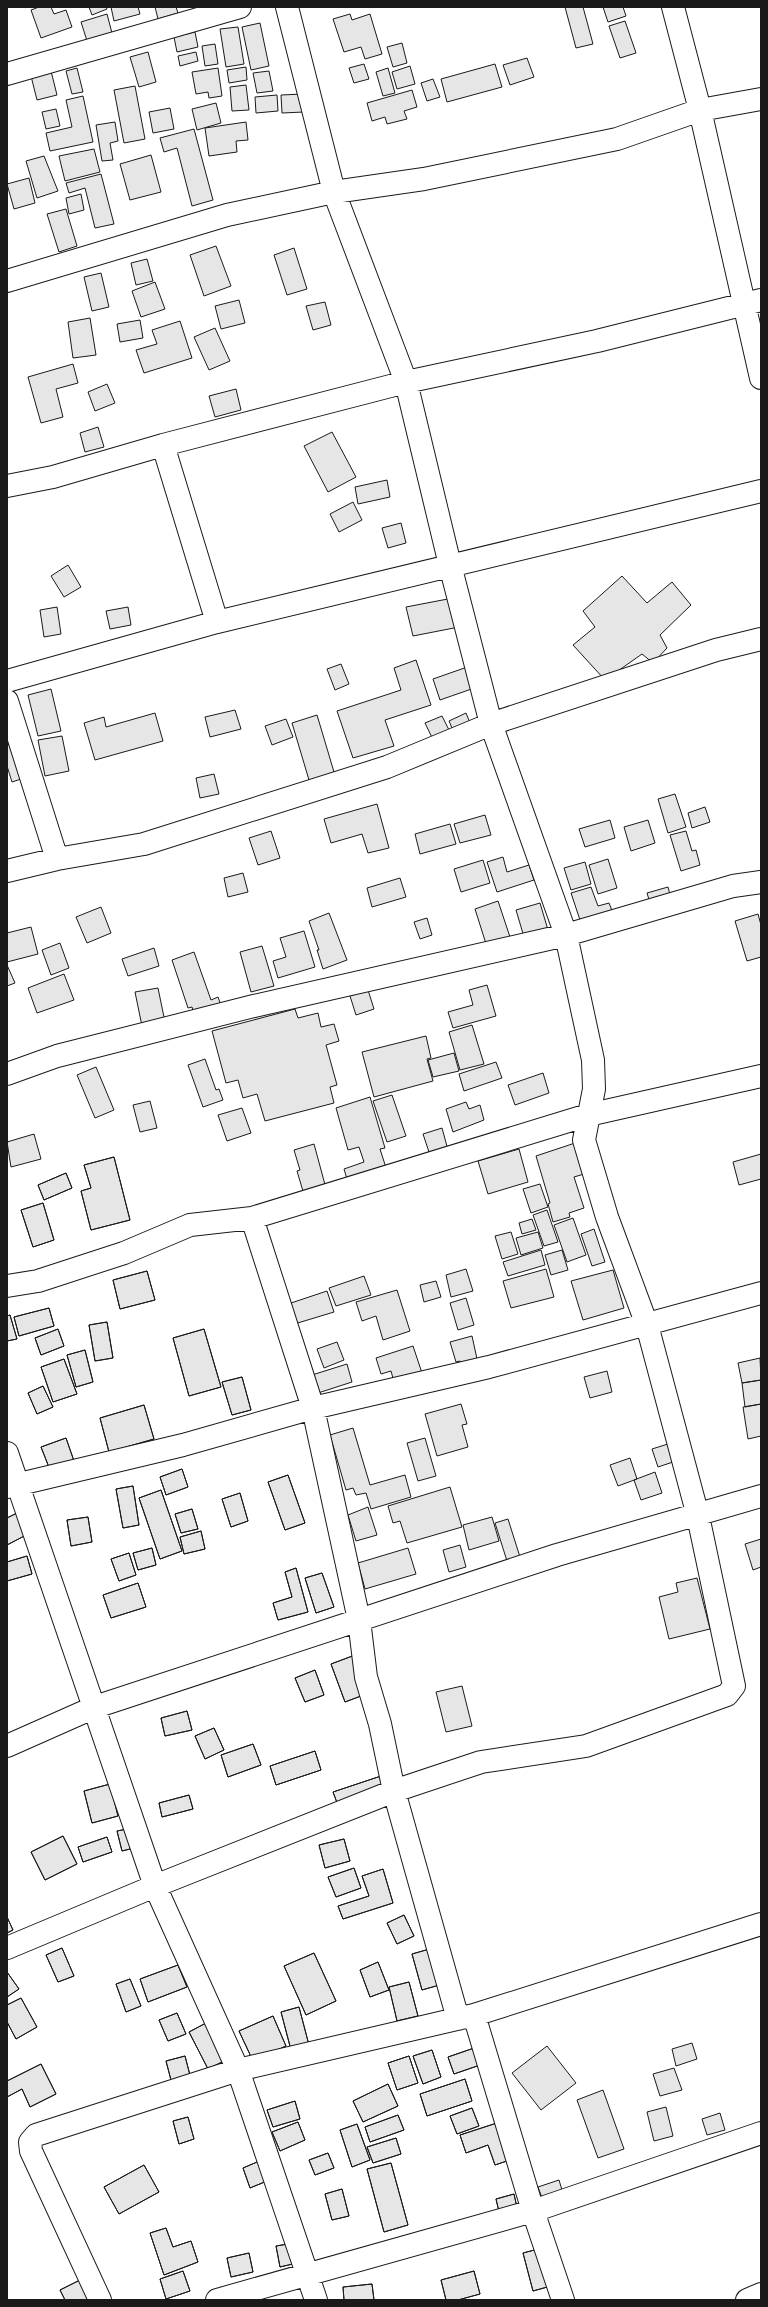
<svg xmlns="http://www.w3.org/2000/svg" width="768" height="2307" font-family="'Noto Serif',serif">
	<rect width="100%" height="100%" fill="#fff"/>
	<path fill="#e6e6e6" stroke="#1a1a1a" d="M39,7H51L54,14L66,10L72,27L41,38L31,10Z
		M89,7H106L107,9L92,15Z
		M111,7H138L140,14L114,21Z
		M155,7H176L178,13L158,19Z
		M565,7H583L593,44L576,48Z
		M603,7H623L626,16L608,22Z
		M107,14L113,37L88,44L81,22Z
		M350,14L352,20L370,14L382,54L365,59L361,47L344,52L333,19Z
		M625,21L636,53L620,58L609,26Z
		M260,23L269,66L251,70L242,27Z
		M238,27L244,64L226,67L220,29Z
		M195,32L198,47L177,52L174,37Z
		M402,43L407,63L393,67L387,47Z
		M215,44L218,64L205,66L202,46Z
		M148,52L156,82L139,87L130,57Z
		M196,52L198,61L180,66L178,56Z
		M527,58L534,77L510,85L503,65Z
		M364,64L369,79L354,83L349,68Z
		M495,64L502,87L447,102L441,79Z
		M410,66L415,84L397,89L392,72Z
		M246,67L247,80L229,83L227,70Z
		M77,68L83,92L72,94L66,71Z
		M218,68L222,96L209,98L208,92L196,94L192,72Z
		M388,68L395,93L383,96L376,72Z
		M51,71L57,95L37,100L31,76Z
		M269,71L273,91L257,93L253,73Z
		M433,79L440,97L427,101L421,83Z
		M246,85L249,110L232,111L230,87Z
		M135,86L145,139L124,143L114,90Z
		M412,90L417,107L404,111L407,119L387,124L385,117L372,121L367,103Z
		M303,94L304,112L282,113L281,95Z
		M277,95L278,111L256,113L255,97Z
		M83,96L93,142L50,151L46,133L72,127L66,100Z
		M216,103L221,123L197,130L192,109Z
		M170,108L174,129L153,133L149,112Z
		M56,109L60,126L46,129L42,112Z
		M115,122L118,141L110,143L113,160L102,161L96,125Z
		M246,122L248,140L236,141L237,152L209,156L205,128Z
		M194,129L213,200L192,206L177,148L164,152L160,138Z
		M94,149L100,172L65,181L59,156Z
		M151,155L161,192L130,200L120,164Z
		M44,156L58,191L37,198L26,161Z
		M101,174L114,224L95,228L85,188L69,193L66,183Z
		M29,178L35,203L14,209L7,184Z
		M81,194L84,210L69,214L66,198Z
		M66,209L77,246L59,252L47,214Z
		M216,246L231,286L204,296L190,255Z
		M294,248L307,289L287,295L274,255Z
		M147,259L153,281L136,285L131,263Z
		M101,273L109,307L92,311L84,277Z
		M155,282L165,309L141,317L132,291Z
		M239,300L245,323L221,329L215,306Z
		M325,302L331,325L313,330L306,306Z
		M90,318L96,355L73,358L68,322Z
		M140,320L143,338L120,342L117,324Z
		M180,321L192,358L144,373L136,350L157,344L152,330Z
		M215,328L230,361L209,370L194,337Z
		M73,364L78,383L56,389L63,417L41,423L28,377Z
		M107,384L115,403L95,411L88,392Z
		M236,389L241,410L215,417L209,396Z
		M98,427L104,447L85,452L80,433Z
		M332,432L356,477L328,492L304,446Z
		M387,480L390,497L358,504L355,487Z
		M353,502L362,520L339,532L330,514Z
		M401,523L406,543L388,548L382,528Z
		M68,565L81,587L64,597L51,576Z
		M622,576L647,603L672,582L691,605L660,635L667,648L653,663L642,654L605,680L573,645L595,627L583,611Z
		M453,598L459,627L413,636L406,607Z
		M57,607L61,634L44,637L40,610Z
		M128,607L131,625L110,629L106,611Z
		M416,660L431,705L385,720L394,746L353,758L337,711L401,690L394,668Z
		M341,664L349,684L335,690L327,669Z
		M473,665L480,686L440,700L433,679Z
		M51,689L61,731L38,736L28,695Z
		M235,710L241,729L210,737L205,717Z
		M155,713L163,741L95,760L84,723L104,717L106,727Z
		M466,713L475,735L458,742L449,721Z
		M317,715L337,782L312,790L292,723Z
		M442,716L456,744L439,752L425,723Z
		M286,719L293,737L272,745L265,726Z
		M62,736L69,771L45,776L38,740Z
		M17,743L27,777L12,782L7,766V745Z
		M214,774L219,794L200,798L196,778Z
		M675,794L686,827L668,833L658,799Z
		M377,804L389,848L368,853L362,834L331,843L324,819Z
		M705,807L710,822L692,828L688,813Z
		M485,815L491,835L460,843L454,824Z
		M610,820L615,838L585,847L579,829Z
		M648,820L655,843L631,851L624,827Z
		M450,824L456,844L420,854L415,834Z
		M271,831L280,858L258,865L249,838Z
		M686,831L692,851L696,850L700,865L681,871L670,835Z
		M503,857L507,872L529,865L534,880L497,892L487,862Z
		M608,859L617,888L598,894L589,865Z
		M483,860L490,883L461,892L454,869Z
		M585,862L591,884L571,890L564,868Z
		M243,873L248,892L228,897L224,878Z
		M400,878L406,897L372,907L367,888Z
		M591,887L598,906L609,903L615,918L583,929L571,893Z
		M668,887L674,910L654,916L647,893Z
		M498,901L511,940L487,947L475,909Z
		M540,903L548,930L524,937L516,910Z
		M101,907L111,933L87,943L76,917Z
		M329,913L347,960L323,969L317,950H319L309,921Z
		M758,914L761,925V957L747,961L735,921Z
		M427,918L432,935L420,939L414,922Z
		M31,927L38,954L7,962V933Z
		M304,931L315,967L278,978L273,961L286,957L280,938Z
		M60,943L69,968L51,975L42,950Z
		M262,946L274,986L251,992L240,952Z
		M154,948L159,966L128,976L122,959Z
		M194,952L211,1000L218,997L224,1014L197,1024L192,1007L188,1008L172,960Z
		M7,965L15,983L7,986Z
		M64,974L74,1000L37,1013L28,988Z
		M487,985L496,1016L453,1028L448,1012L473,1005L469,990Z
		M158,988L165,1022L142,1026L135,992Z
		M368,990L374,1009L356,1015L350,996Z
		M295,1009L298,1018L318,1013L321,1027L334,1024L339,1041L326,1045L337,1085L330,1087L334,1103L265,1121L257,1094L243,1098L238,1080L226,1083L212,1031Z
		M472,1025L484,1064L460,1070L449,1032Z
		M426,1036L431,1058L427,1059L433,1081L374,1097L362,1052Z
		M454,1053L459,1071L433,1077L428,1060Z
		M205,1059L216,1090L219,1089L223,1100L203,1107L188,1065Z
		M496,1062L502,1078L464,1091L459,1074Z
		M96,1067L114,1110L95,1118L77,1075Z
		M543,1073L549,1093L515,1105L508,1085Z
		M392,1095L406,1136L387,1142L373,1101Z
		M370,1097L385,1148L380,1149L388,1174L349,1186L344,1169L364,1162L359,1147L348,1150L336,1108Z
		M150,1101L157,1128L140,1132L133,1105Z
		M466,1102L469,1109L480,1105L484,1120L453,1132L446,1109Z
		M242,1108L251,1133L227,1141L218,1115Z
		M442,1128L448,1150L430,1155L423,1134Z
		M34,1134L41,1159L11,1167L7,1142Z
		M578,1142L584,1174L574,1177L584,1208L569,1213L570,1217L553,1222L548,1204L550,1203L536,1156Z
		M314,1144L327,1192L305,1198L297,1171L300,1170L294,1150Z
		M519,1149L528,1182L488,1194L478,1161Z
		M761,1154V1179L739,1185L733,1162Z
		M114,1157L130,1220L91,1230L81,1191L91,1188L84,1165Z
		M114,1157L130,1220L91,1230L81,1191L91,1188L84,1165Z
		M66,1173L72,1188L44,1200L38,1185Z
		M66,1173L72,1188L44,1200L38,1185Z
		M540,1184L548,1207L531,1213L523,1189Z
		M43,1203L54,1240L33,1247L21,1210Z
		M43,1203L54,1240L33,1247L21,1210Z
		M547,1210L558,1242L544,1246L533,1215Z
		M573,1218L586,1255L567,1262L554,1225Z
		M532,1219L536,1230L522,1234L519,1223Z
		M594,1229L605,1262L592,1266L581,1234Z
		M511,1232L518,1254L502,1259L495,1236Z
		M538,1232L543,1248L521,1255L516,1238Z
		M541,1250L545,1265L508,1276L503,1262Z
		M562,1250L568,1270L551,1275L545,1255Z
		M466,1269L473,1291L451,1297L446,1275Z
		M546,1269L554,1297L511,1308L503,1281Z
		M613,1270L624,1308L583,1320L571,1281Z
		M147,1271L155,1300L120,1309L113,1280Z
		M147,1271L155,1300L120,1309L113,1280Z
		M364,1276L371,1295L336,1306L329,1288Z
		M436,1281L441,1297L424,1302L420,1285Z
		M397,1290L410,1331L383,1340L376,1316L362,1321L356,1302Z
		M327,1291L334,1312L291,1325L285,1305Z
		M466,1298L474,1325L458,1330L450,1303Z
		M49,1308L54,1326L19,1336L14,1317Z
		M49,1308L54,1326L19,1336L14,1317Z
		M10,1315L17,1339L7,1341V1316Z
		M10,1315L17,1339L7,1341V1316Z
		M107,1322L113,1358L95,1361L89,1325Z
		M107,1322L113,1358L95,1361L89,1325Z
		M58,1329L64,1346L41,1355L35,1338Z
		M58,1329L64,1346L41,1355L35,1338Z
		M204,1329L221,1387L189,1396L173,1338Z
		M204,1329L221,1387L189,1396L173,1338Z
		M472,1336L479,1368L464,1373L460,1361L456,1362L450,1342Z
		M337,1342L344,1360L324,1368L317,1349Z
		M413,1346L422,1373L394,1382L391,1371L381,1374L376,1358Z
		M85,1350L93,1382L76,1387L67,1355Z
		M85,1350L93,1382L76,1387L67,1355Z
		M760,1358L761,1380L742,1383L738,1363Z
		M64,1359L77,1394L53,1402L41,1367Z
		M64,1359L77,1394L53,1402L41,1367Z
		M347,1364L352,1382L318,1393L312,1375Z
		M607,1371L612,1392L590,1398L584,1377Z
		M242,1377L251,1410L232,1415L222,1382Z
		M242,1377L251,1410L232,1415L222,1382Z
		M761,1380V1404L745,1407L742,1383Z
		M43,1386L53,1407L37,1414L28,1393Z
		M43,1386L53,1407L37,1414L28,1393Z
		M461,1404L467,1424L462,1425L468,1447L437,1456L425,1414Z
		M761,1404V1436L748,1439L743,1407Z
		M144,1405L154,1439L109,1452L100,1418Z
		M144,1405L154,1439L109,1452L100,1418Z
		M353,1428L370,1485L405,1475L411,1497L371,1509L366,1493L356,1495L353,1488L346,1490L330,1435Z
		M66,1438L74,1461L50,1470L41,1447Z
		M66,1438L74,1461L50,1470L41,1447Z
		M425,1438L436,1476L418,1481L407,1443Z
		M671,1443L676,1461L658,1467L652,1449Z
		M630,1458L637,1479L618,1486L610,1465Z
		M182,1469L188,1487L166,1495L160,1477Z
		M182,1469L188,1487L166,1495L160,1477Z
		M655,1472L662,1493L641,1500L634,1480Z
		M288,1475L305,1523L285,1530L268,1482Z
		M288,1475L305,1523L285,1530L268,1482Z
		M133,1486L139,1525L123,1528L116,1489Z
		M133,1486L139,1525L123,1528L116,1489Z
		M450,1487L462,1527L407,1543L400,1521L393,1523L388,1506Z
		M161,1490L182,1551L160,1559L139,1498Z
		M161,1490L182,1551L160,1559L139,1498Z
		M240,1493L248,1521L231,1527L222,1499Z
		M240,1493L248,1521L231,1527L222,1499Z
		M368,1507L377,1535L356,1541L348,1515Z
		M192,1509L198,1529L181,1533L175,1514Z
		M192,1509L198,1529L181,1533L175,1514Z
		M19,1512L30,1533L7,1545V1518Z
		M19,1512L30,1533L7,1545V1518Z
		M88,1517L92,1542L71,1546L67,1520Z
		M88,1517L92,1542L71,1546L67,1520Z
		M492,1517L499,1541L469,1550L463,1525Z
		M508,1519L520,1557L507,1561L495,1523Z
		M201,1531L205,1549L184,1554L180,1537Z
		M201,1531L205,1549L184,1554L180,1537Z
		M761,1539V1567L753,1570L745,1544Z
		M460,1545L466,1567L449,1572L443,1550Z
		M152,1548L156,1565L138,1570L133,1553Z
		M152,1548L156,1565L138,1570L133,1553Z
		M408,1548L416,1574L365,1589L358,1563Z
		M129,1553L136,1575L119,1581L111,1559Z
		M129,1553L136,1575L119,1581L111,1559Z
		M27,1556L32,1574L7,1581V1562Z
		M27,1556L32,1574L7,1581V1562Z
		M296,1568L308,1612L278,1620L273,1603L292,1597L285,1572Z
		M296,1568L308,1612L278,1620L273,1603L292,1597L285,1572Z
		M322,1573L334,1607L316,1613L305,1578Z
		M322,1573L334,1607L316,1613L305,1578Z
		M697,1578L710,1629L669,1639L659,1597L678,1592L676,1583Z
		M138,1583L146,1607L111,1618L103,1595Z
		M138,1583L146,1607L111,1618L103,1595Z
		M355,1655L369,1693L345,1702L331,1664Z
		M355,1655L369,1693L345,1702L331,1664Z
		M315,1670L324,1695L305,1702L295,1678Z
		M315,1670L324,1695L305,1702L295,1678Z
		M462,1686L472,1726L446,1732L436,1692Z
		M187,1711L192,1730L165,1736L161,1718Z
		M187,1711L192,1730L165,1736L161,1718Z
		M214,1728L224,1750L205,1759L195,1736Z
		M214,1728L224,1750L205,1759L195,1736Z
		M253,1744L261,1765L228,1777L221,1755Z
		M253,1744L261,1765L228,1777L221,1755Z
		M315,1751L321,1770L276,1785L270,1766Z
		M315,1751L321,1770L276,1785L270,1766Z
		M387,1774L392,1791L339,1808L333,1792Z
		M387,1774L392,1791L339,1808L333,1792Z
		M110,1784L118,1816L92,1823L84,1791Z
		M110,1784L118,1816L92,1823L84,1791Z
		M189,1795L193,1809L162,1817L159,1803Z
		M189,1795L193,1809L162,1817L159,1803Z
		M137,1827L142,1846L122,1851L117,1831Z
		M137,1827L142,1846L122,1851L117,1831Z
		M63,1836L77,1864L45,1880L31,1852Z
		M63,1836L77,1864L45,1880L31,1852Z
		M107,1837L112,1852L83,1862L78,1847Z
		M107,1837L112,1852L83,1862L78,1847Z
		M344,1839L350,1861L325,1868L319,1845Z
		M344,1839L350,1861L325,1868L319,1845Z
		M354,1868L361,1888L336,1897L328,1877Z
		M354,1868L361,1888L336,1897L328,1877Z
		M383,1869L393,1903L343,1919L338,1906L369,1896L362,1876Z
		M383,1869L393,1903L343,1919L338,1906L369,1896L362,1876Z
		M404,1915L414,1936L397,1944L387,1923Z
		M404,1915L414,1936L397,1944L387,1923Z
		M7,1917L13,1930L7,1933Z
		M7,1917L13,1930L7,1933Z
		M62,1948L74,1976L58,1982L46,1955Z
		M62,1948L74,1976L58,1982L46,1955Z
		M433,1948L443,1984L422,1990L412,1954Z
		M433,1948L443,1984L422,1990L412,1954Z
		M314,1953L336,2001L306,2015L284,1966Z
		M314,1953L336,2001L306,2015L284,1966Z
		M378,1962L389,1990L370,1997L360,1970Z
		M378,1962L389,1990L370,1997L360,1970Z
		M178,1965L187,1987L148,2002L140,1979Z
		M178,1965L187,1987L148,2002L140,1979Z
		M7,1972L19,1989L7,1997Z
		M7,1972L19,1989L7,1997Z
		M130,1979L141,2006L126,2012L116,1984Z
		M130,1979L141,2006L126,2012L116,1984Z
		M409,1982L418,2016L397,2021L389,1987Z
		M409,1982L418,2016L397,2021L389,1987Z
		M21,1998L37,2027L16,2039L7,2022V2005Z
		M21,1998L37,2027L16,2039L7,2022V2005Z
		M299,2007L309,2045L291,2050L281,2012Z
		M299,2007L309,2045L291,2050L281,2012Z
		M177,2013L186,2034L168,2041L159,2020Z
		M177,2013L186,2034L168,2041L159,2020Z
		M273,2016L286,2046L253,2061L239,2031Z
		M273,2016L286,2046L253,2061L239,2031Z
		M206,2023L224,2061L208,2069L189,2032Z
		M206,2023L224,2061L208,2069L189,2032Z
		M692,2043L697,2059L676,2066L672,2049Z
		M547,2046L576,2083L541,2110L512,2073Z
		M477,2047L483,2064L454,2074L448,2057Z
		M477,2047L483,2064L454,2074L448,2057Z
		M432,2050L441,2077L423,2084L413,2056Z
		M432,2050L441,2077L423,2084L413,2056Z
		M185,2056L191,2079L172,2084L166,2061Z
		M185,2056L191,2079L172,2084L166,2061Z
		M409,2056L418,2083L397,2090L388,2063Z
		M409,2056L418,2083L397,2090L388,2063Z
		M41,2064L56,2094L30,2107L22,2089L7,2097V2081Z
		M41,2064L56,2094L30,2107L22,2089L7,2097V2081Z
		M674,2068L682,2090L660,2096L653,2074Z
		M465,2079L472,2101L427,2116L420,2094Z
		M465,2079L472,2101L427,2116L420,2094Z
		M388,2084L398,2106L363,2122L353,2101Z
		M388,2084L398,2106L363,2122L353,2101Z
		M603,2090L624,2149L598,2158L577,2100Z
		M295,2101L300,2119L273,2127L267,2110Z
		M295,2101L300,2119L273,2127L267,2110Z
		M666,2107L673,2136L654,2141L647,2112Z
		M472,2108L479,2126L457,2134L450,2116Z
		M472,2108L479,2126L457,2134L450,2116Z
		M720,2113L725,2130L707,2135L702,2119Z
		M398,2115L404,2130L370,2142L365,2127Z
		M398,2115L404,2130L370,2142L365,2127Z
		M188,2117L194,2139L179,2144L173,2121Z
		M188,2117L194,2139L179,2144L173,2121Z
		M503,2121L516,2158L495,2165L488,2145L466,2153L460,2135Z
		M503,2121L516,2158L495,2165L488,2145L466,2153L460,2135Z
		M298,2122L305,2140L280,2151L272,2132Z
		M298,2122L305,2140L280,2151L272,2132Z
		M357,2124L370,2160L352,2167L340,2130Z
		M357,2124L370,2160L352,2167L340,2130Z
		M396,2138L401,2154L373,2163L367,2147Z
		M396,2138L401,2154L373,2163L367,2147Z
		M328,2153L334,2168L315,2175L309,2160Z
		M328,2153L334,2168L315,2175L309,2160Z
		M264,2159L272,2179L250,2188L243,2168Z
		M264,2159L272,2179L250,2188L243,2168Z
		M391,2163L408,2225L384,2232L367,2169Z
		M391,2163L408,2225L384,2232L367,2169Z
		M144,2165L159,2192L119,2214L104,2187Z
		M144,2165L159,2192L119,2214L104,2187Z
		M559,2180L565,2200L545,2206L538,2187Z
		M342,2189L349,2216L332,2220L325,2194Z
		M342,2189L349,2216L332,2220L325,2194Z
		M514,2194L518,2212L500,2216L496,2199Z
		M514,2194L518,2212L500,2216L496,2199Z
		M166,2228L173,2247L191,2241L198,2262L164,2275L150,2233Z
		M166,2228L173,2247L191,2241L198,2262L164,2275L150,2233Z
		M294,2243L297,2263L280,2267L276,2246Z
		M294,2243L297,2263L280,2267L276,2246Z
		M542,2248L551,2286L533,2291L523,2253Z
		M542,2248L551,2286L533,2291L523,2253Z
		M249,2253L253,2272L231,2277L227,2258Z
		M249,2253L253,2272L231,2277L227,2258Z
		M183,2271L190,2291L166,2299L160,2279Z
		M183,2271L190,2291L166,2299L160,2279Z
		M474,2271L480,2294L458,2300H446L441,2280Z
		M474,2271L480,2294L458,2300H446L441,2280Z
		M82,2279L89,2300H65L60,2290Z
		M82,2279L89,2300H65L60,2290Z
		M372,2284L374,2300H344L343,2287Z
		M372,2284L374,2300H344L343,2287Z"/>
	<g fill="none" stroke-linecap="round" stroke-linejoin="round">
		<defs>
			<path id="minor" d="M673,7L700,110L761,378
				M7,74L240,7
				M7,281L227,215L334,192L424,179L617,139L700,110L761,99
				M163,445L217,622
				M7,486L53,477L163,445L406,382L597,341L761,300
				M7,681L217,622L761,491
				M7,701L57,859
				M7,871L57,859L144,844L387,767L491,724L716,650L761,639
				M7,1074L57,1056L254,1006L566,935L733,886L761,882
				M252,1218L313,1408L359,1620L366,1677L380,1724L394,1791L458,2019
				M7,1286L38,1281L124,1253L190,1225L252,1218L588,1115L761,1076
				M7,1453L155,1886L238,2070L316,2300
				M7,1487L183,1445L313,1408L489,1367L761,1293
				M7,1746L95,1707L557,1555L761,1496
				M7,1948L155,1886L394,1791L481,1762L586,1746L727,1695L734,1686L698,1516L647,1325L607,1217L584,1140L594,1089L593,1060L566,935L491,724L450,565L406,382L334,192L287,7
				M474,2015L533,2211L563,2300
				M100,2300L31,2151L30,2142L36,2135L238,2070L474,2015L761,1924
				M217,2300L533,2211L761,2133
				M747,2300L761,2294"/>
		</defs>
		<use href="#minor" stroke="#1a1a1a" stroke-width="24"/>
		<use href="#minor" stroke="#fff" stroke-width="22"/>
	</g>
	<rect width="768" height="2307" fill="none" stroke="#1a1a1a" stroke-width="16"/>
</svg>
